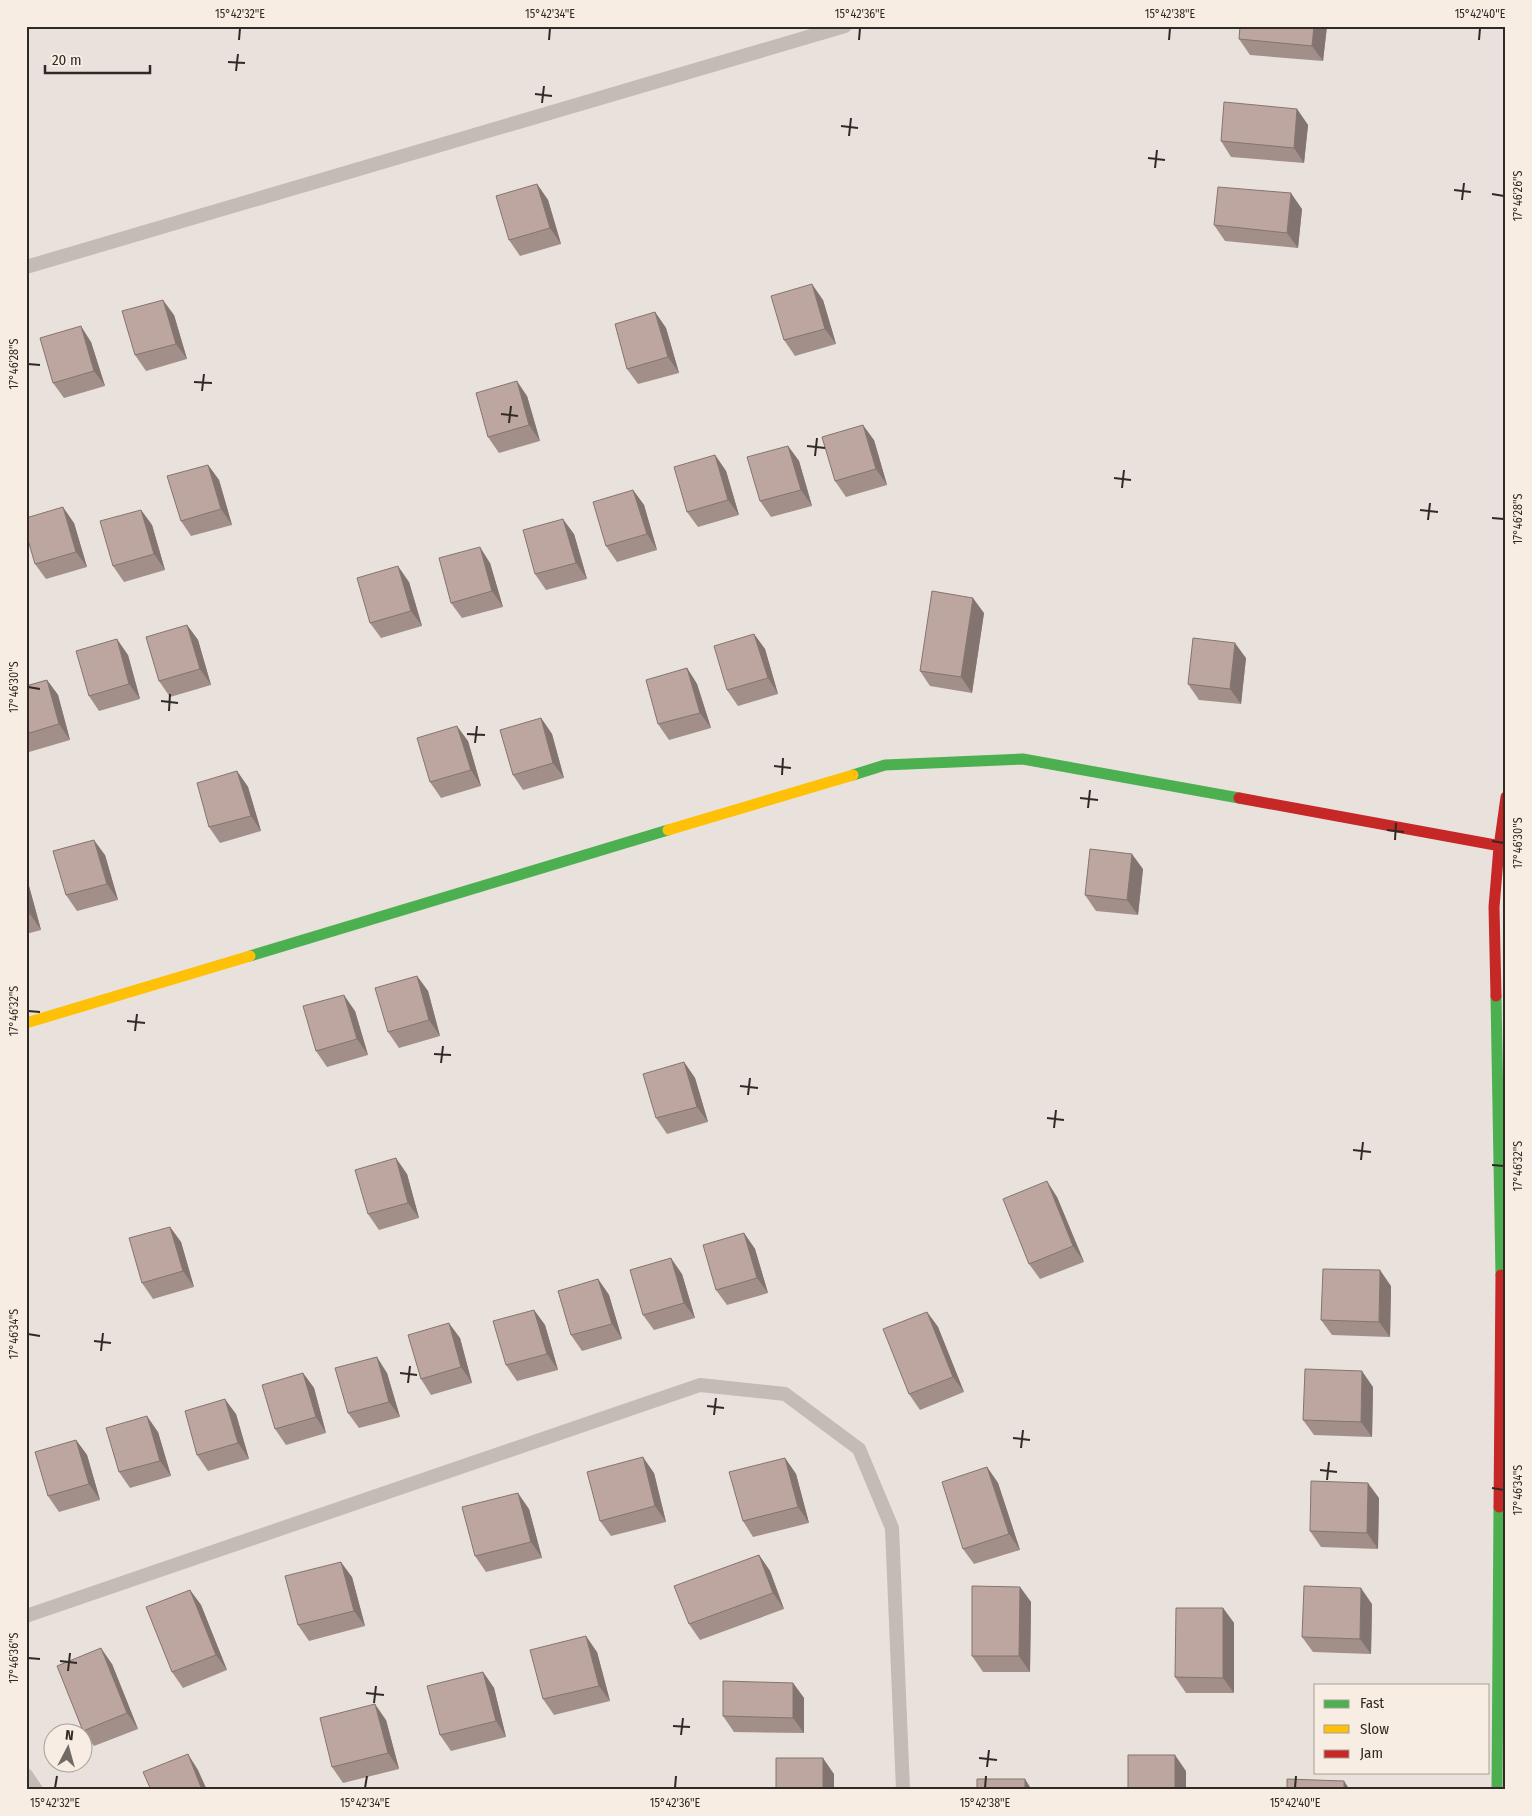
<svg xmlns="http://www.w3.org/2000/svg" width="1532" height="1816" font-family="'Fira Sans Condensed',sans-serif">
	<rect width="100%" height="100%" fill="#e9e2dc"/>
	<g fill="none" stroke-linecap="round" stroke-linejoin="round">
		<path stroke="#c2bbb6" stroke-width="14" d="M26,267L845,26
			M26,1616L700,1385L785,1394L859,1449L892,1528L903,1790
			M26,1775L36,1790"/>
		<path stroke="#4caf50" stroke-width="11" d="M853,775L885,765L1023,759L1239,798
			M250,956L668,830
			M1496,996L1501,1275
			M1497,1790L1499,1507"/>
		<path stroke="#ffc107" stroke-width="11" d="M668,830L853,775
			M26,1023L250,956"/>
		<path stroke="#c62828" stroke-width="11" d="M1239,798L1506,847
			M1496,996L1494,907L1499,847L1506,797
			M1499,1507L1501,1275"/>
	</g>
	<path fill="#a28f89" d="M1240,26H1327L1323,61L1250,55L1239,39Z
		M1297,109L1308,125L1304,163L1231,157L1221,141Z
		M537,184L548,200L561,244L520,256L509,240Z
		M1302,209L1298,248L1225,241L1214,225Z
		M823,300L836,344L795,356L784,340Z
		M655,312L666,328L679,373L638,384L627,369Z
		M174,315L187,359L146,371L135,355Z
		M91,342L105,386L64,398L53,383Z
		M527,396L540,441L499,453L488,437Z
		M874,440L887,485L846,497L835,481Z
		M788,446L799,461L812,506L771,517L760,501Z
		M715,455L726,471L739,515L698,527L687,512Z
		M208,465L219,480L232,525L191,536L181,521Z
		M633,490L644,505L657,550L617,562L606,546Z
		M141,510L152,525L165,570L124,582L113,566Z
		M74,523L87,567L46,579L35,564Z
		M574,534L587,579L546,590L535,574Z
		M490,563L503,607L462,618L451,603Z
		M409,582L422,626L381,638L370,623Z
		M984,613L972,693L930,686L920,671Z
		M187,625L198,640L211,685L170,697L159,681Z
		M754,634L765,649L778,694L738,706L727,690Z
		M128,655L140,699L99,711L89,696Z
		M1246,658L1241,704L1199,700L1188,684Z
		M687,668L697,684L711,728L669,740L658,724Z
		M47,680L58,695L70,740L29,752L26,747V686Z
		M541,718L552,734L564,778L523,790L513,775Z
		M468,741L481,786L441,798L430,782Z
		M237,771L248,787L261,831L220,843L209,827Z
		M105,855L118,900L77,911L66,895Z
		M1143,869L1138,915L1096,911L1085,895Z
		M26,882L29,886L41,930L26,934Z
		M417,976L428,991L440,1036L399,1048L388,1032Z
		M355,1011L368,1055L327,1067L316,1051Z
		M684,1062L695,1078L708,1122L667,1134L656,1118Z
		M407,1174L419,1218L379,1230L368,1214Z
		M1057,1197L1084,1262L1040,1279L1029,1264Z
		M170,1227L181,1242L194,1287L153,1299L142,1283Z
		M744,1233L755,1249L768,1293L727,1305L716,1290Z
		M682,1274L695,1318L654,1330L643,1315Z
		M598,1279L609,1295L622,1339L582,1351L571,1335Z
		M1391,1286L1390,1337L1332,1335L1321,1320Z
		M534,1310L545,1325L558,1370L517,1381L506,1365Z
		M927,1312L938,1327L964,1392L920,1410L909,1394Z
		M460,1338L472,1383L431,1395L421,1379Z
		M303,1373L314,1388L326,1433L286,1445L275,1429Z
		M387,1373L400,1417L359,1428L348,1413Z
		M1373,1387L1372,1437L1314,1435L1303,1420Z
		M236,1414L249,1459L208,1471L197,1455Z
		M158,1432L171,1476L130,1488L119,1472Z
		M76,1440L87,1455L100,1500L59,1512L48,1496Z
		M785,1458L796,1474L809,1523L753,1537L743,1521Z
		M987,1467L998,1483L1020,1550L974,1564L963,1549Z
		M654,1473L666,1522L611,1536L600,1521Z
		M1379,1498L1378,1549L1321,1547L1310,1531Z
		M529,1509L542,1558L486,1572L475,1556Z
		M759,1555L770,1571L784,1609L700,1640L689,1624Z
		M352,1577L365,1626L309,1641L298,1625Z
		M1020,1587L1031,1602L1030,1672H983L972,1656Z
		M190,1590L201,1605L227,1670L183,1688L172,1672Z
		M1372,1604L1371,1654L1313,1652L1302,1637Z
		M1223,1608L1234,1623V1693H1186L1175,1677Z
		M597,1652L610,1701L554,1715L543,1699Z
		M112,1664L138,1729L94,1746L83,1731Z
		M483,1672L494,1688L506,1737L451,1751L440,1735Z
		M793,1683L804,1698V1733L734,1732L723,1716Z
		M386,1720L399,1769L343,1783L332,1767Z"/>
	<path fill="#84746f" d="M1314,26H1327L1323,61L1312,46Z
		M1297,109L1308,125L1304,163L1294,148Z
		M537,184L548,200L561,244L550,228Z
		M1291,193L1302,209L1298,248L1287,233Z
		M812,284L823,300L836,344L825,329Z
		M163,300L174,315L187,359L176,344Z
		M655,312L666,328L679,373L668,357Z
		M81,326L91,342L105,386L94,371Z
		M517,381L527,396L540,441L529,425Z
		M863,425L874,440L887,485L876,469Z
		M788,446L799,461L812,506L801,490Z
		M715,455L726,471L739,515L728,500Z
		M208,465L219,480L232,525L221,509Z
		M633,490L644,505L657,550L647,534Z
		M63,507L74,523L87,567L76,552Z
		M141,510L152,525L165,570L154,554Z
		M563,519L574,534L587,579L576,563Z
		M480,547L490,563L503,607L492,591Z
		M398,566L409,582L422,626L411,611Z
		M973,598L984,613L972,693L961,677Z
		M187,625L198,640L211,685L200,669Z
		M754,634L765,649L778,694L768,678Z
		M117,639L128,655L140,699L129,684Z
		M1235,643L1246,658L1241,704L1230,689Z
		M687,668L697,684L711,728L700,713Z
		M47,680L58,695L70,740L59,724Z
		M541,718L552,734L564,778L553,763Z
		M457,726L468,741L481,786L471,770Z
		M237,771L248,787L261,831L251,816Z
		M94,840L105,855L118,900L107,884Z
		M1132,854L1143,869L1138,915L1127,900Z
		M26,882L29,886L41,930L30,914L26,900Z
		M417,976L428,991L440,1036L429,1020Z
		M344,995L355,1011L368,1055L357,1039Z
		M684,1062L695,1078L708,1122L697,1107Z
		M396,1158L407,1174L419,1218L408,1203Z
		M1047,1181L1057,1197L1084,1262L1073,1246Z
		M170,1227L181,1242L194,1287L183,1271Z
		M744,1233L755,1249L768,1293L757,1278Z
		M671,1258L682,1274L695,1318L684,1303Z
		M1380,1270L1391,1286L1390,1337L1379,1322Z
		M598,1279L609,1295L622,1339L612,1324Z
		M534,1310L545,1325L558,1370L547,1354Z
		M927,1312L938,1327L964,1392L953,1377Z
		M449,1323L460,1338L472,1383L461,1367Z
		M377,1357L387,1373L400,1417L389,1402Z
		M1362,1371L1373,1387L1372,1437L1361,1422Z
		M303,1373L314,1388L326,1433L316,1417Z
		M225,1399L236,1414L249,1459L238,1443Z
		M147,1416L158,1432L171,1476L160,1461Z
		M76,1440L87,1455L100,1500L89,1484Z
		M643,1457L654,1473L666,1522L655,1506Z
		M785,1458L796,1474L809,1523L798,1507Z
		M987,1467L998,1483L1020,1550L1009,1534Z
		M1368,1483L1379,1498L1378,1549L1367,1533Z
		M518,1493L529,1509L542,1558L531,1542Z
		M759,1555L770,1571L784,1609L773,1593Z
		M341,1562L352,1577L365,1626L354,1611Z
		M1020,1587L1031,1602L1030,1672L1019,1656Z
		M1361,1588L1372,1604L1371,1654L1360,1639Z
		M190,1590L201,1605L227,1670L216,1655Z
		M1223,1608L1234,1623V1693L1223,1678Z
		M586,1636L597,1652L610,1701L599,1686Z
		M101,1648L112,1664L138,1729L127,1713Z
		M483,1672L494,1688L506,1737L496,1721Z
		M793,1683L804,1698V1733L793,1718Z
		M375,1704L386,1720L399,1769L388,1753Z
		M188,1754L198,1770L207,1790H202Z
		M1175,1755L1186,1771V1790H1175Z
		M823,1758L834,1774V1790H823Z
		M1025,1779L1032,1790H1025Z
		M1344,1781L1350,1790H1344Z"/>
	<path fill="#bca69f" stroke="#84746f" d="M1240,26H1314L1312,46L1239,39Z
		M1224,102L1297,109L1294,148L1221,141Z
		M537,184L550,228L509,240L496,196Z
		M1218,187L1291,193L1287,233L1214,225Z
		M812,284L825,329L784,340L771,296Z
		M163,300L176,344L135,355L122,311Z
		M655,312L668,357L627,369L615,324Z
		M81,326L94,371L53,383L40,338Z
		M517,381L529,425L488,437L476,393Z
		M863,425L876,469L835,481L822,437Z
		M788,446L801,490L760,501L747,457Z
		M715,455L728,500L687,512L674,467Z
		M208,465L221,509L181,521L167,476Z
		M633,490L647,534L606,546L593,502Z
		M63,507L76,552L35,564L26,533V518Z
		M141,510L154,554L113,566L100,521Z
		M563,519L576,563L535,574L523,530Z
		M480,547L492,591L451,603L439,558Z
		M398,566L411,611L370,623L357,578Z
		M932,591L973,598L961,677L920,671Z
		M187,625L200,669L159,681L146,637Z
		M754,634L768,678L727,690L714,646Z
		M1193,638L1235,643L1230,689L1188,684Z
		M117,639L129,684L89,696L76,651Z
		M687,668L700,713L658,724L646,680Z
		M47,680L59,724L26,734V686Z
		M541,718L553,763L513,775L500,730Z
		M457,726L471,770L430,782L417,738Z
		M237,771L251,816L209,827L197,783Z
		M94,840L107,884L66,895L53,851Z
		M1090,849L1132,854L1127,900L1085,895Z
		M26,900L30,914L26,916Z
		M417,976L429,1020L388,1032L375,988Z
		M344,995L357,1039L316,1051L303,1006Z
		M684,1062L697,1107L656,1118L643,1074Z
		M396,1158L408,1203L368,1214L355,1170Z
		M1047,1181L1073,1246L1029,1264L1003,1199Z
		M170,1227L183,1271L142,1283L129,1238Z
		M744,1233L757,1278L716,1290L703,1245Z
		M671,1258L684,1303L643,1315L630,1270Z
		M1323,1269L1380,1270L1379,1322L1321,1320Z
		M598,1279L612,1324L571,1335L558,1291Z
		M534,1310L547,1354L506,1365L493,1321Z
		M927,1312L953,1377L909,1394L883,1329Z
		M449,1323L461,1367L421,1379L408,1335Z
		M377,1357L389,1402L348,1413L335,1368Z
		M1305,1369L1362,1371L1361,1422L1303,1420Z
		M303,1373L316,1417L275,1429L262,1385Z
		M225,1399L238,1443L197,1455L185,1411Z
		M147,1416L160,1461L119,1472L106,1428Z
		M76,1440L89,1484L48,1496L35,1452Z
		M643,1457L655,1506L600,1521L587,1472Z
		M785,1458L798,1507L743,1521L729,1472Z
		M987,1467L1009,1534L963,1549L942,1482Z
		M1311,1481L1368,1483L1367,1533L1310,1531Z
		M518,1493L531,1542L475,1556L462,1507Z
		M759,1555L773,1593L689,1624L674,1586Z
		M341,1562L354,1611L298,1625L285,1576Z
		M972,1586L1020,1587L1019,1656H972Z
		M1304,1586L1361,1588L1360,1639L1302,1637Z
		M190,1590L216,1655L172,1672L146,1607Z
		M1176,1608H1223V1678L1175,1677Z
		M586,1636L599,1686L543,1699L530,1650Z
		M101,1648L127,1713L83,1731L57,1666Z
		M483,1672L496,1721L440,1735L427,1686Z
		M723,1681L793,1683V1718L723,1716Z
		M375,1704L388,1753L332,1767L320,1718Z
		M188,1754L202,1790H151L143,1772Z
		M1128,1755H1175V1790H1128Z
		M776,1758H823V1790H776Z
		M977,1779H1025V1790H977Z
		M1287,1779L1344,1781V1790H1287Z"/>
	<path fill="none" stroke="#312925" stroke-width="2" d="M239,40L240,28M549,40L550,28M859,40L860,28M1169,40L1170,28M1479,40L1480,28M228,62L245,63M236,71L238,54M535,94L552,96M542,103L544,86M841,126L858,128M849,136L851,118M1148,158L1165,160M1155,168L1157,150M1454,190L1471,192M1492,194L1504,196M1462,200L1464,183M28,364L40,365M194,382L212,383M202,391L204,374M501,414L518,416M509,423L511,406M807,446L825,448M815,456L817,438M1114,478L1131,480M1122,488L1124,470M1420,510L1438,512M1492,518L1504,519M1428,520L1430,503M28,687L40,689M161,701L178,703M169,711L170,694M467,734L485,735M475,743L477,726M774,766L791,768M782,775L783,758M1080,798L1098,800M1088,808L1090,790M1387,830L1404,832M1395,840L1396,823M1492,841L1504,843M28,1011L40,1012M127,1021L145,1023M135,1031L137,1014M434,1054L451,1055M441,1063L443,1046M740,1086L758,1088M748,1095L750,1078M1047,1118L1064,1120M1054,1128L1056,1110M1353,1150L1371,1152M1361,1160L1363,1142M1492,1165L1504,1166M28,1334L40,1336M94,1341L111,1343M101,1351L103,1333M400,1373L417,1375M408,1383L410,1366M707,1406L724,1408M714,1415L716,1398M1013,1438L1030,1440M1021,1448L1023,1430M1320,1470L1337,1472M1327,1480L1329,1462M1492,1488L1504,1490M28,1658L40,1659M60,1661L77,1663M68,1671L70,1653M366,1693L384,1695M374,1703L376,1686M673,1726L690,1727M681,1735L683,1718M979,1758L997,1760M987,1767L989,1750M55,1788L57,1776M365,1788L367,1776M675,1788L676,1776M985,1788L986,1776M1295,1788L1296,1776"/>
	<rect width="1532" height="1816" fill="none" stroke="#f7ede3" stroke-width="55"/>
	<rect x="1314" y="1684" width="175" height="90" fill="#f7ede3" stroke="#a89f97"/>
	<rect x="1324" y="1700" width="25" height="8" fill="#4caf50" stroke="#a89f97"/>
	<text x="1360" y="1708" font-size="15" fill="#312925">Fast</text>
	<rect x="1324" y="1725" width="25" height="8" fill="#ffc107" stroke="#a89f97"/>
	<text x="1360" y="1734" font-size="15" fill="#312925">Slow</text>
	<rect x="1324" y="1750" width="25" height="8" fill="#c62828" stroke="#a89f97"/>
	<text x="1360" y="1758" font-size="15" fill="#312925">Jam</text>
	<g transform="translate(68 1748) rotate(6)"><circle r="24" fill="#f7ede3" stroke="#a89f97"/>
	<path d="M0-4L9 19L0 12L-9 19Z" fill="#716a65"/>
	<text y="-8" font-size="14" font-weight="bold" text-anchor="middle" fill="#312925">N</text>
	</g>
	<path d="M45 65v8h105v-8" fill="none" stroke="#312925" stroke-width="2.5"/>
	<text x="52" y="65" font-size="15" fill="#312925" stroke="#f7ede3" stroke-width="4" paint-order="stroke">20 m</text>
	<rect x="28" y="28" width="1476" height="1760" fill="none" stroke="#312925" stroke-width="2"/>
	<g font-size="12" text-anchor="middle" fill="#312925">
		<text x="240" y="18">15°42'32"E</text>
		<text x="550" y="18">15°42'34"E</text>
		<text x="860" y="18">15°42'36"E</text>
		<text x="1170" y="18">15°42'38"E</text>
		<text x="1480" y="18">15°42'40"E</text>
		<text transform="translate(1518 196) rotate(-90)" y="4">17°46'26"S</text>
		<text transform="translate(14 364) rotate(-90)" y="4">17°46'28"S</text>
		<text transform="translate(1518 519) rotate(-90)" y="4">17°46'28"S</text>
		<text transform="translate(14 687) rotate(-90)" y="4">17°46'30"S</text>
		<text transform="translate(1518 843) rotate(-90)" y="4">17°46'30"S</text>
		<text transform="translate(14 1011) rotate(-90)" y="4">17°46'32"S</text>
		<text transform="translate(1518 1166) rotate(-90)" y="4">17°46'32"S</text>
		<text transform="translate(14 1334) rotate(-90)" y="4">17°46'34"S</text>
		<text transform="translate(1518 1490) rotate(-90)" y="4">17°46'34"S</text>
		<text transform="translate(14 1658) rotate(-90)" y="4">17°46'36"S</text>
		<text x="55" y="1807">15°42'32"E</text>
		<text x="365" y="1807">15°42'34"E</text>
		<text x="675" y="1807">15°42'36"E</text>
		<text x="985" y="1807">15°42'38"E</text>
		<text x="1295" y="1807">15°42'40"E</text>
	</g>
</svg>
